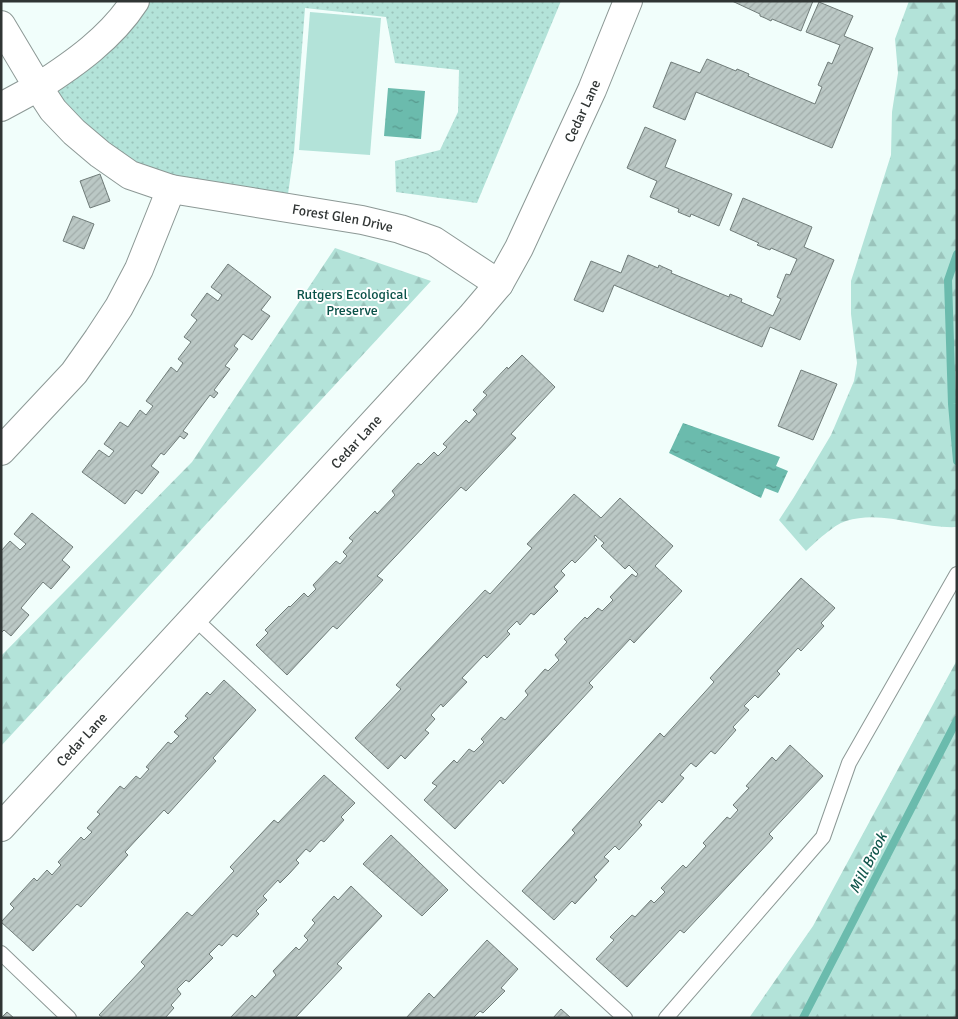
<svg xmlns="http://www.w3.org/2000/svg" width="958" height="1019" font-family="Signika,sans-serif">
	<defs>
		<pattern id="grass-dots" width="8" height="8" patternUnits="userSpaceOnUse" patternTransform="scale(1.25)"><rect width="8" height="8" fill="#b3e3d9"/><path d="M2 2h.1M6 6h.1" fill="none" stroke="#9ac3bb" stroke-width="1.8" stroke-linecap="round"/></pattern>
		<pattern id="forest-firs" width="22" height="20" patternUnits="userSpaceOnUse" patternTransform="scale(1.25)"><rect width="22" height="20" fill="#b3e3d9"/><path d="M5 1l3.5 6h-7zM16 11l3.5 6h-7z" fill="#9ac3bb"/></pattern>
		<pattern id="water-ripples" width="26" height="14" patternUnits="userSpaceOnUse" patternTransform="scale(1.25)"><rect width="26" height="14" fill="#6bbbad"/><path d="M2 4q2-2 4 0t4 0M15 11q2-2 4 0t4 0" fill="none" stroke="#58998e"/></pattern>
		<pattern id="building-hatch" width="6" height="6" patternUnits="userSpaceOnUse" patternTransform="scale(1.25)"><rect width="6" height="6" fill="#bbc8c5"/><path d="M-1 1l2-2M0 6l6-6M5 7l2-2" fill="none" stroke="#a1acaa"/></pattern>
	</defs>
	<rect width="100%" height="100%" fill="#f1fefb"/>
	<path fill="url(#grass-dots)" d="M135,1H561L477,203L396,192L395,161L440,150L458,112L459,70L395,63L386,17L305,8L294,152L286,208L130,175L38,87Z"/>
	<path fill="url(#forest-firs)" d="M909,1H957V527C921,529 882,509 846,521C833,525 816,542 806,551L779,520L794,497L831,435L854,381L857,363L851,314V281L891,155L892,112L898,73L895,39Z
		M335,248L431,281L1,746V656L192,462Z
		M957,660V1018H749L813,926Z"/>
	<path fill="#b3e3d9" d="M310,12L381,18L370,155L299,150Z"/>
	<path fill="url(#water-ripples)" d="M388,88L425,91L421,139L384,136Z
		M683,423L780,457L776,466L788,471L778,493L765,488L761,498L669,453Z"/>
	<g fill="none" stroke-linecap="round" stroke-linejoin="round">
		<path stroke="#6bbbad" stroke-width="8" d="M957,254L948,280L952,404L957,461
			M803,1018L957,720"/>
	</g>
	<path fill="url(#building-hatch)" stroke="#707c79" d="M732,1H813L801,31L772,19L771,21L765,18L760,16V14Z
		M819,2L853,16L844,36L873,48L832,148L696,92L685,120L653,107L671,62L700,73L707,59L736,71L737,69L742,71L749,74L748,76L815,104L822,87L818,85L828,62L832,64L840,45L806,32Z
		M645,127L676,140L665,167L732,194L719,226L691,214L690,217L678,212L679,209L650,197L657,181L627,168Z
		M100,174L110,201L90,208L80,181Z
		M743,198L812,227L804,247L834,260L800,340L770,327L762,347L614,285L603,312L574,300L591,261L621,273L628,255L658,268L659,265L663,267L672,271L671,273L729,297L730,294L742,299L741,302L773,316L781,299L777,297L786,274L790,275L797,259L771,248L770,250L757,245L759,243L730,230Z
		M73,216L94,224L84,249L63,241Z
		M228,264L271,297L261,310L270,316L252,340L243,334L234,346L238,349L225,366L230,369L214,390L218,393L214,398L210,395L183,431L188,434L184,439L180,436L164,455L161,453L151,466L159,472L142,494L136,490L125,504L82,472L99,450L109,457L114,451L104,444L120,422L128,427L140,410L146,415L153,406L146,401L171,367L177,372L183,363L178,359L191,342L184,337L197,320L191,315L207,293L218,301L222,295L211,287Z
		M522,355L555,387L511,434L516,438L466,491L461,487L377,576L383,580L337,629L333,626L287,675L256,645L268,633L265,630L289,606L290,607L304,593L308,597L316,589L313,585L336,561L340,564L347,556L343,552L353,541L349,538L375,511L377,514L395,495L392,491L418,463L421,465L434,452L438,456L447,447L443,444L466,420L469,423L477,414L473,410L487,395L483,392L507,367L508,369Z
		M801,370L837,384L813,440L778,426Z
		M574,494L601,518L620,498L673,546L655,566L682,591L634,643L630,639L589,683L593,687L503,784L500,780L455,829L424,800L437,786L432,783L454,760L457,763L469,749L474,752L484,742L481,739L501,717L505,720L528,695L525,691L545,669L548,671L559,660L555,655L567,642L564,639L585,617L587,619L598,608L602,611L613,600L610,597L632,574L636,577L638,574L629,565L625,569L601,546L604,543L595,535L594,537L597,540L575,563L572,560L561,571L565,575L554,587L558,591L534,615L531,613L520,625L517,621L507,631L510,634L487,658L484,655L462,678L467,682L443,707L441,704L431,715L435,719L425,730L429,733L405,759L401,755L388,769L355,738L401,689L396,685L485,590L490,594L532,548L527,544Z
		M32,513L73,547L62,560L70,567L51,589L43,582L21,608L29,615L11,636L4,630L1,633V551L10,541L20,550L26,544L14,534Z
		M801,578L835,608L821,623L824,626L801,651L798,648L777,671L780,674L758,698L755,695L744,706L749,710L733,727L736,730L715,754L711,751L696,767L691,763L680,775L684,778L662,803L659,800L639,822L642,825L619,850L615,846L604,857L609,861L594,877L597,880L575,904L572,901L554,920L522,891L575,833L572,830L660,733L664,737L714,682L710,678Z
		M224,680L256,710L213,758L216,761L168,814L164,810L125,852L128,855L81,907L77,904L33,951L1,922L14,908L10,904L34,878L37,881L47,870L52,875L61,865L58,862L81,837L84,840L92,832L87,828L100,814L97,812L120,786L124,789L136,776L140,779L149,769L146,767L168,742L171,744L179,736L174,732L188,718L185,716L207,692L210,695Z
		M790,745L823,776L769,834L773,838L684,933L680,930L627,987L596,959L614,940L610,937L632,915L635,917L651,900L654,903L665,892L661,888L683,865L686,868L706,846L703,843L727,817L730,819L738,810L733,805L749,788L746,786L772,757L776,761Z
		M324,775L355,803L341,817L344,820L324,842L321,840L310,852L306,849L296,860L299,863L289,874L280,883L278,880L263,896L267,900L256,911L259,914L237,937L233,934L222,946L219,944L209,954L213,958L189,982L186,980L177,989L181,994L171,1005L174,1008L165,1018H103L99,1015L145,966L141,962L187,912L192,916L234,871L230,867L274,820L278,823Z
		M391,835L448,890L422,916L363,864Z
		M351,886L382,916L337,964L342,968L295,1018H230L252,995L255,998L276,975L273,971L296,947L299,950L308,940L304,936L315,923L312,920L334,896L338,900Z
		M487,940L518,969L501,988L505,991L483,1013L480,1011L473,1018H406L429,993L434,998Z
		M561,1009L571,1018H553Z
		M7,1012L14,1018H1Z"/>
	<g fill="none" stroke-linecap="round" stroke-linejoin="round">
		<defs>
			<path id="lane" d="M195,619L475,881L625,1018
				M1,953L69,1018
				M666,1018L823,837L849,763L957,574"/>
			<g id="street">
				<path d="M1,25L38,87C74,64 111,38 135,1"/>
				<path id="s1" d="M1,107L38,87L53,110L74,132L100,154L130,175L171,189L362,220L400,229L434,241L499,284"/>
				<path d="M1,451L74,373L98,339L119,307L139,269L171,189"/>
			</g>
			<g id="secondary">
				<path id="s2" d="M1,827L471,317L499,284L519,248L592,90L628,1"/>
			</g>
		</defs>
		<use href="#lane" stroke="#8c9895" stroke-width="16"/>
		<use href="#street" stroke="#8c9895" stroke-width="30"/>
		<use href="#secondary" stroke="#8c9895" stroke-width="30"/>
		<use href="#lane" stroke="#fff" stroke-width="14"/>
		<use href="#street" stroke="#fff" stroke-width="28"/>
		<use href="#secondary" stroke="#fff" stroke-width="28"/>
	</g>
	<g text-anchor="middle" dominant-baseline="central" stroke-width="4" stroke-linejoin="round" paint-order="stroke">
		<g font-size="14" fill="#303534" stroke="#fff">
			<text stroke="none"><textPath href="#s2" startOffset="929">Cedar Lane</textPath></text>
			<text stroke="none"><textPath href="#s1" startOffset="388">Forest Glen Drive</textPath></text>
			<text stroke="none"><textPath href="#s2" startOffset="524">Cedar Lane</textPath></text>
			<text stroke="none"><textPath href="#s2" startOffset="119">Cedar Lane</textPath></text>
		</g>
		<g font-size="14" fill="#0b5249" stroke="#fff">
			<text x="352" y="294">Rutgers Ecological<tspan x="352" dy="16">Preserve</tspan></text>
		</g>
		<g font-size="15" font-style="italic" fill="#10554b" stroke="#fff">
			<text transform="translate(868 863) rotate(-63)">Mill Brook</text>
		</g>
	</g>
	<rect width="958" height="1019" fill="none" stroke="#303534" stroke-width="5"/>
</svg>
